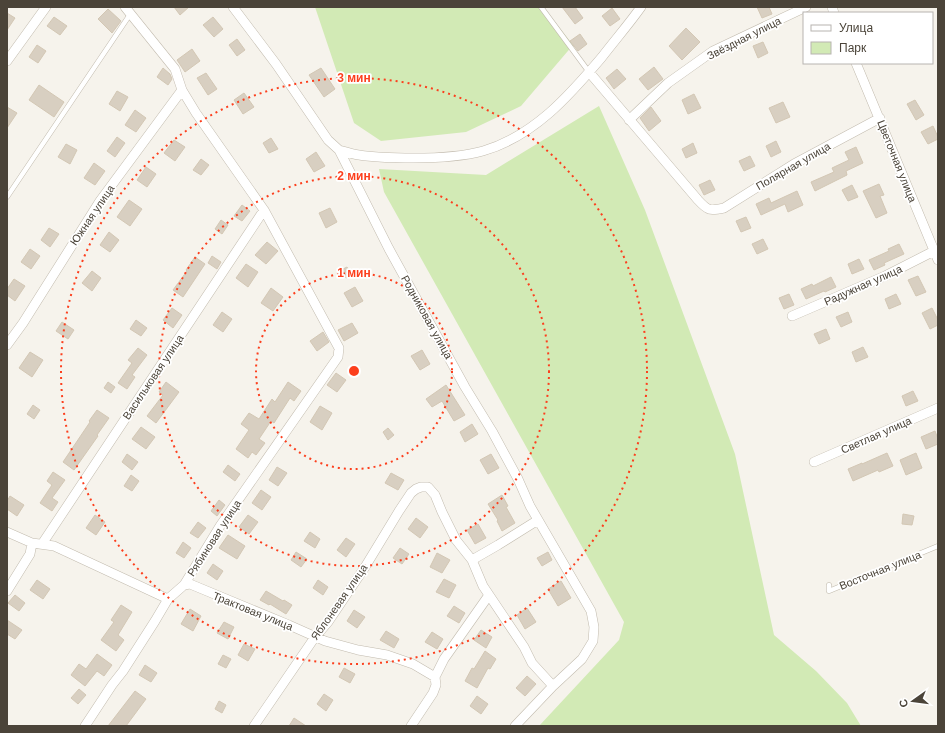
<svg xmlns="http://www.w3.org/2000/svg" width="945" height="733" font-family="Helvetica,sans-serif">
	<rect width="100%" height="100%" fill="#f6f3ec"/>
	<path fill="#d2eab5" d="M315,7H543L573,45L521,106L466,132L381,141L354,123Z
		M599,106L645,210L735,454L774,635L816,671L847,703L861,726H539L619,640L624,622L384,192L379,169L486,175Z"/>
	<path fill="#d8cfc1" stroke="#d3c7b4" d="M174,7H189L180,15Z
		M562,7H575L583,18L575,24Z
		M757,7H769L772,14L762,18Z
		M612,8L620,19L610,26L602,16Z
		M108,9L121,21L112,33L98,19Z
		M7,13L15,18L7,30Z
		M54,17L67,26L60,35L47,26Z
		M213,17L223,29L214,37L203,25Z
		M686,28L700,42L682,60L669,46Z
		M580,34L587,44L578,51L570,41Z
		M237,39L245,50L237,56L229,45Z
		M763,42L768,53L758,58L753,46Z
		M37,45L46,51L38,63L29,57Z
		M192,49L200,61L185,72L177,60Z
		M654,67L663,79L648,90L639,79Z
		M163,68L170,74L172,79L168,85L157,77Z
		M321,68L335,89L324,97L309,75Z
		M617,69L626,79L614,89L606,78Z
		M206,73L217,89L208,95L197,78Z
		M39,85L64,102L54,117L29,100Z
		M117,91L128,97L120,111L109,104Z
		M244,93L254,107L243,114L234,100Z
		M694,94L701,108L688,114L682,100Z
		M915,100L924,115L916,120L907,104Z
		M783,102L790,117L776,123L769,108Z
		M7,107L17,113L7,128Z
		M651,107L661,121L649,131L640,118Z
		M135,110L146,118L136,132L125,125Z
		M933,126L938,137V139L928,144L921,132Z
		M117,137L125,143L115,157L107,151Z
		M271,138L278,149L269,153L263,143Z
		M174,140L185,147L175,161L164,153Z
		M776,141L781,152L771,157L766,146Z
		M693,143L697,153L686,158L682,149Z
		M66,144L77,150L70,164L58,157Z
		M856,147L863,163L846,171L847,175L815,191L811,182L834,172L832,168L849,160L845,152Z
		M316,152L325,166L314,172L306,159Z
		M750,156L755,166L744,171L739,161Z
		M201,159L209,165L201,175L193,170Z
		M94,163L105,171L95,185L84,178Z
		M146,167L156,174L147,187L137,180Z
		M710,180L715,190L704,195L699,185Z
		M879,184L884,195L880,196L887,213L876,218L863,191Z
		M852,185L858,197L848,201L842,190Z
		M797,191L803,205L788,212L785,204L761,215L756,204L769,198L771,203Z
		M129,200L142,209L130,226L117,217Z
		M242,205L250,211L242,221L234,216Z
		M330,208L337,222L326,228L319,213Z
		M746,217L751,228L741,232L736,221Z
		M221,220L228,225L222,234L215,229Z
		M49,228L59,234L50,247L41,240Z
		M109,232L119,240L110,252L100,245Z
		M763,239L768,249L757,254L752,244Z
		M267,242L278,251L266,264L255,255Z
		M899,244L904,254L884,263L885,265L874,270L869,260L889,251L888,249Z
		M30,249L40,256L31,269L21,262Z
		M212,256L221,262L217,269L208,263Z
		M195,257L205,264L183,297L173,290L187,271L186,270Z
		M859,259L864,269L852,274L848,264Z
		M246,264L258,272L248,287L236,278Z
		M347,267L352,275L346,278L341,270Z
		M92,271L101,278L92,291L82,283Z
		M918,276L926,292L916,296L908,280Z
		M831,277L836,287L825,292L824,291L806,299L801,289L812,284L813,286Z
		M14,279L25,286L15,301L7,295V289Z
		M355,287L363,301L352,307L344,293Z
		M271,288L283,297L273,311L261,303Z
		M789,294L794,305L784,309L779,298Z
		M896,294L901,304L889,309L885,299Z
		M172,308L182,315L173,328L163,320Z
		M932,308L938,320V325L930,329L922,313Z
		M222,312L232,319L223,332L213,325Z
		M848,312L852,322L841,327L836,317Z
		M136,320L147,328L141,336L130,329Z
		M62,322L74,330L68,339L56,331Z
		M352,323L358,333L344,341L338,330Z
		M826,329L830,339L819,344L814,334Z
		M323,332L329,342L317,351L310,341Z
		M863,347L868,357L856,362L852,352Z
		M138,348L147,355L132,375L135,377L127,389L118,383L132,363L128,360Z
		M422,350L430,364L420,370L411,356Z
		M30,352L43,360L32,377L19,368Z
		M336,373L346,380L337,392L327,385Z
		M108,382L115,387L111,393L104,388Z
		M166,382L179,392L156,423L147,416L163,395L159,392Z
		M288,382L301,391L294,401L290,398L274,423L271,421L259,439L265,443L256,455L252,452L248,458L236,449L249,430L241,424L249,413L259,419L272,399L275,402Z
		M446,385L465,415L454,421L442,401L432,407L426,399Z
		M913,391L918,401L906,406L902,396Z
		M33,405L40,410L34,419L27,414Z
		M320,406L332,413L322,430L310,422Z
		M97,410L109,418L97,435L98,436L74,470L63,462L90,422L89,421Z
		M472,424L478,434L465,442L460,432Z
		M141,427L155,437L146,449L132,439Z
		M388,428L394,435L388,440L383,432Z
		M935,431L938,439V444L926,449L921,437Z
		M887,453L893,466L879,472L878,470L853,481L848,469L862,463V464Z
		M916,453L922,468L906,475L900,460Z
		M127,454L138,462L132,470L122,462Z
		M491,454L499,468L488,474L480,460Z
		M228,465L240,474L235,481L223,472Z
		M277,467L287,473L278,486L269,480Z
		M53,472L65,480L52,498L58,502L52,511L40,503L52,485L47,481Z
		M391,473L404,480L398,490L385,483Z
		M131,475L139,481L132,491L124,486Z
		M261,490L271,497L262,510L252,503Z
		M502,495L508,506L506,507L515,523L502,531L497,521L498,520L488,504Z
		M10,496L24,505L17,516L7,509V501Z
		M219,500L225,505L217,516L211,511Z
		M903,514L914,516L912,525L902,524Z
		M95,515L105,522L96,535L86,528Z
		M248,515L258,522L249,534L239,527Z
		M416,518L428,527L420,538L408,529Z
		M198,522L206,528L198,538L190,533Z
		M478,524L486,538L475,544L467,530Z
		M310,532L320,539L315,548L304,541Z
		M228,535L245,546L237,559L219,548Z
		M346,538L355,544L346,557L337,550Z
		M183,542L191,548L184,558L176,553Z
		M400,548L409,554L402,564L393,558Z
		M296,552L307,559L301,567L291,560Z
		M548,552L552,560L542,566L537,558Z
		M437,553L450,560L442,573L430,567Z
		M213,564L223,571L217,580L207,573Z
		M444,579L456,585L449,598L436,592Z
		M37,580L50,589L43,599L30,590Z
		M318,580L328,587L323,595L313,588Z
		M561,581L571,598L558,606L548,589Z
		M266,591L283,601L284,600L292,605L286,614L270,604L269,605L260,600Z
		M15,595L25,603L19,611L8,603Z
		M121,605L132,612L118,635L124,640L116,651L101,640L114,622L111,620Z
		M454,606L465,613L459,623L447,616Z
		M527,608L536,622L525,629L517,615Z
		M190,609L201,616L193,631L181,624Z
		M354,610L365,617L357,628L347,621Z
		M7,620L22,630L15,639L7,634Z
		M224,622L234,627L228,639L217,633Z
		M481,630L492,637L486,648L474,640Z
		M386,631L399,639L394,648L380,640Z
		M432,632L443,639L437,649L425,642Z
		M244,644L255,649L248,661L238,655Z
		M485,651L496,659L490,669L488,668L477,688L465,681L472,668L474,669Z
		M97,654L112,665L104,676L97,671L85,686L71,675L79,664L86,669Z
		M223,655L231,659L226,668L218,664Z
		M145,665L157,673L151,682L139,675Z
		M344,668L355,674L350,683L339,677Z
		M527,676L536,684L525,696L516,688Z
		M79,689L86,695L78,704L71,698Z
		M135,691L146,699L126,726H108Z
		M324,694L333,700L326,711L317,704Z
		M477,696L488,704L481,714L470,706Z
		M219,701L226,705L222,713L215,709Z
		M294,718L306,726H289Z"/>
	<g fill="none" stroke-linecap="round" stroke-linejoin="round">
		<defs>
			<path id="lane" d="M541,7L589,72
				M7,197L131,13
				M829,585V591L938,546"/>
			<path id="street" d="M233,7L276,64L328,140L339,150L389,249L465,387L492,431L518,479L530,506L591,611L594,627L593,641L582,659L553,686L515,726
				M832,7L834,13
				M7,61L46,7
				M856,63L938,260
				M589,72L698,200C708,211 710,211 724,208L794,164L880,118
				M629,120L668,83L713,51L806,7
				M339,150C346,152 352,154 359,155C377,158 396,158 414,158C436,158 461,157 483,151C534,136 569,96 602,57C615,40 629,24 641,7
				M792,316L885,276L934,251
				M7,345L23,323L100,201L182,90
				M814,462L938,408
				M7,532L32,543L54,546L168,599
				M42,544L264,210
				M472,560L498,545L538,520
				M184,585L190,584L289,625L325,641L358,650L387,655L413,664L435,677
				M7,591L30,554L32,543
				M85,726L112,685L123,671L155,621L168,599L184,585L220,526L338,357L339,348L264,210L196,113L182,90L175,69L125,7
				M254,726L315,637L328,622L365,567L399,511L411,493L416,489L421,487H428L435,495L442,512L456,540L472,560L483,586L524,647L532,663L553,686
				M411,726L433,693L436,685L435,677L444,659L489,595"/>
		</defs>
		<use href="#lane" stroke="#c2bbae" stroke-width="5.5"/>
		<use href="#street" stroke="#c2bbae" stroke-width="10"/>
		<use href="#lane" stroke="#fff" stroke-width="4.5"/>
		<use href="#street" stroke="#fff" stroke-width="9"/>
	</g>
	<g fill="none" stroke="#fc3f1d" stroke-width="2" stroke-dasharray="2 4">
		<circle cx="354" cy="371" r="98"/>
		<circle cx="354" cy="371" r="195"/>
		<circle cx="354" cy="371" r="293"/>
	</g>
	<g text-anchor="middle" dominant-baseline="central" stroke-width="3.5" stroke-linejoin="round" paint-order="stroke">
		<g font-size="11" fill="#4b4439" stroke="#fff">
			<text transform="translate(744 38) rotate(-27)">Звёздная улица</text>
			<text transform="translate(897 161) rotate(68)">Цветочная улица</text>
			<text transform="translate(793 166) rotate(-30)">Полярная улица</text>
			<text transform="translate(92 215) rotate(-56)">Южная улица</text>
			<text transform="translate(863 285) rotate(-24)">Радужная улица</text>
			<text transform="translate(427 317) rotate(61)">Родниковая улица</text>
			<text transform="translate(153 377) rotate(-56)">Васильковая улица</text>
			<text transform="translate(876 435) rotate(-24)">Светлая улица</text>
			<text transform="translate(214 538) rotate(-57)">Рябиновая улица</text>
			<text transform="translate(880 570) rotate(-22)">Восточная улица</text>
			<text transform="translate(339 602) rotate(-55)">Яблоневая улица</text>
			<text transform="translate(253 611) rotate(22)">Трактовая улица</text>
		</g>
	</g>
	<circle cx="354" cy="371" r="6" fill="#fc3f1d" stroke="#fff" stroke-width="2"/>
	<g font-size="12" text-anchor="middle" font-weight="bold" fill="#fc3f1d" stroke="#fff" stroke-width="3.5" stroke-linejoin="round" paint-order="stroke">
		<text x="354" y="82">3 мин</text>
		<text x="354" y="180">2 мин</text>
		<text x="354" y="277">1 мин</text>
	</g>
	<rect width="945" height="733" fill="none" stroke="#4b4439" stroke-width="16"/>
	<rect x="803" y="12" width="130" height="52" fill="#ffffff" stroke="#b7b4b0"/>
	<rect x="811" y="25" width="20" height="6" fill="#ffffff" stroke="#b7b4b0"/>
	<text x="839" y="32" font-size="12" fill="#4b4439">Улица</text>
	<rect x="811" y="42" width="20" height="12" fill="#d2eab5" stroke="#b7b4b0"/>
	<text x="839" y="52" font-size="12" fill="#4b4439">Парк</text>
	<g transform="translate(913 701) rotate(256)" stroke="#ffffff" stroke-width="3" paint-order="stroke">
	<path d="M0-3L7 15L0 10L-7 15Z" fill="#4b4439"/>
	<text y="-6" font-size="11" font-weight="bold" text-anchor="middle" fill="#4b4439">С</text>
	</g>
</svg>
